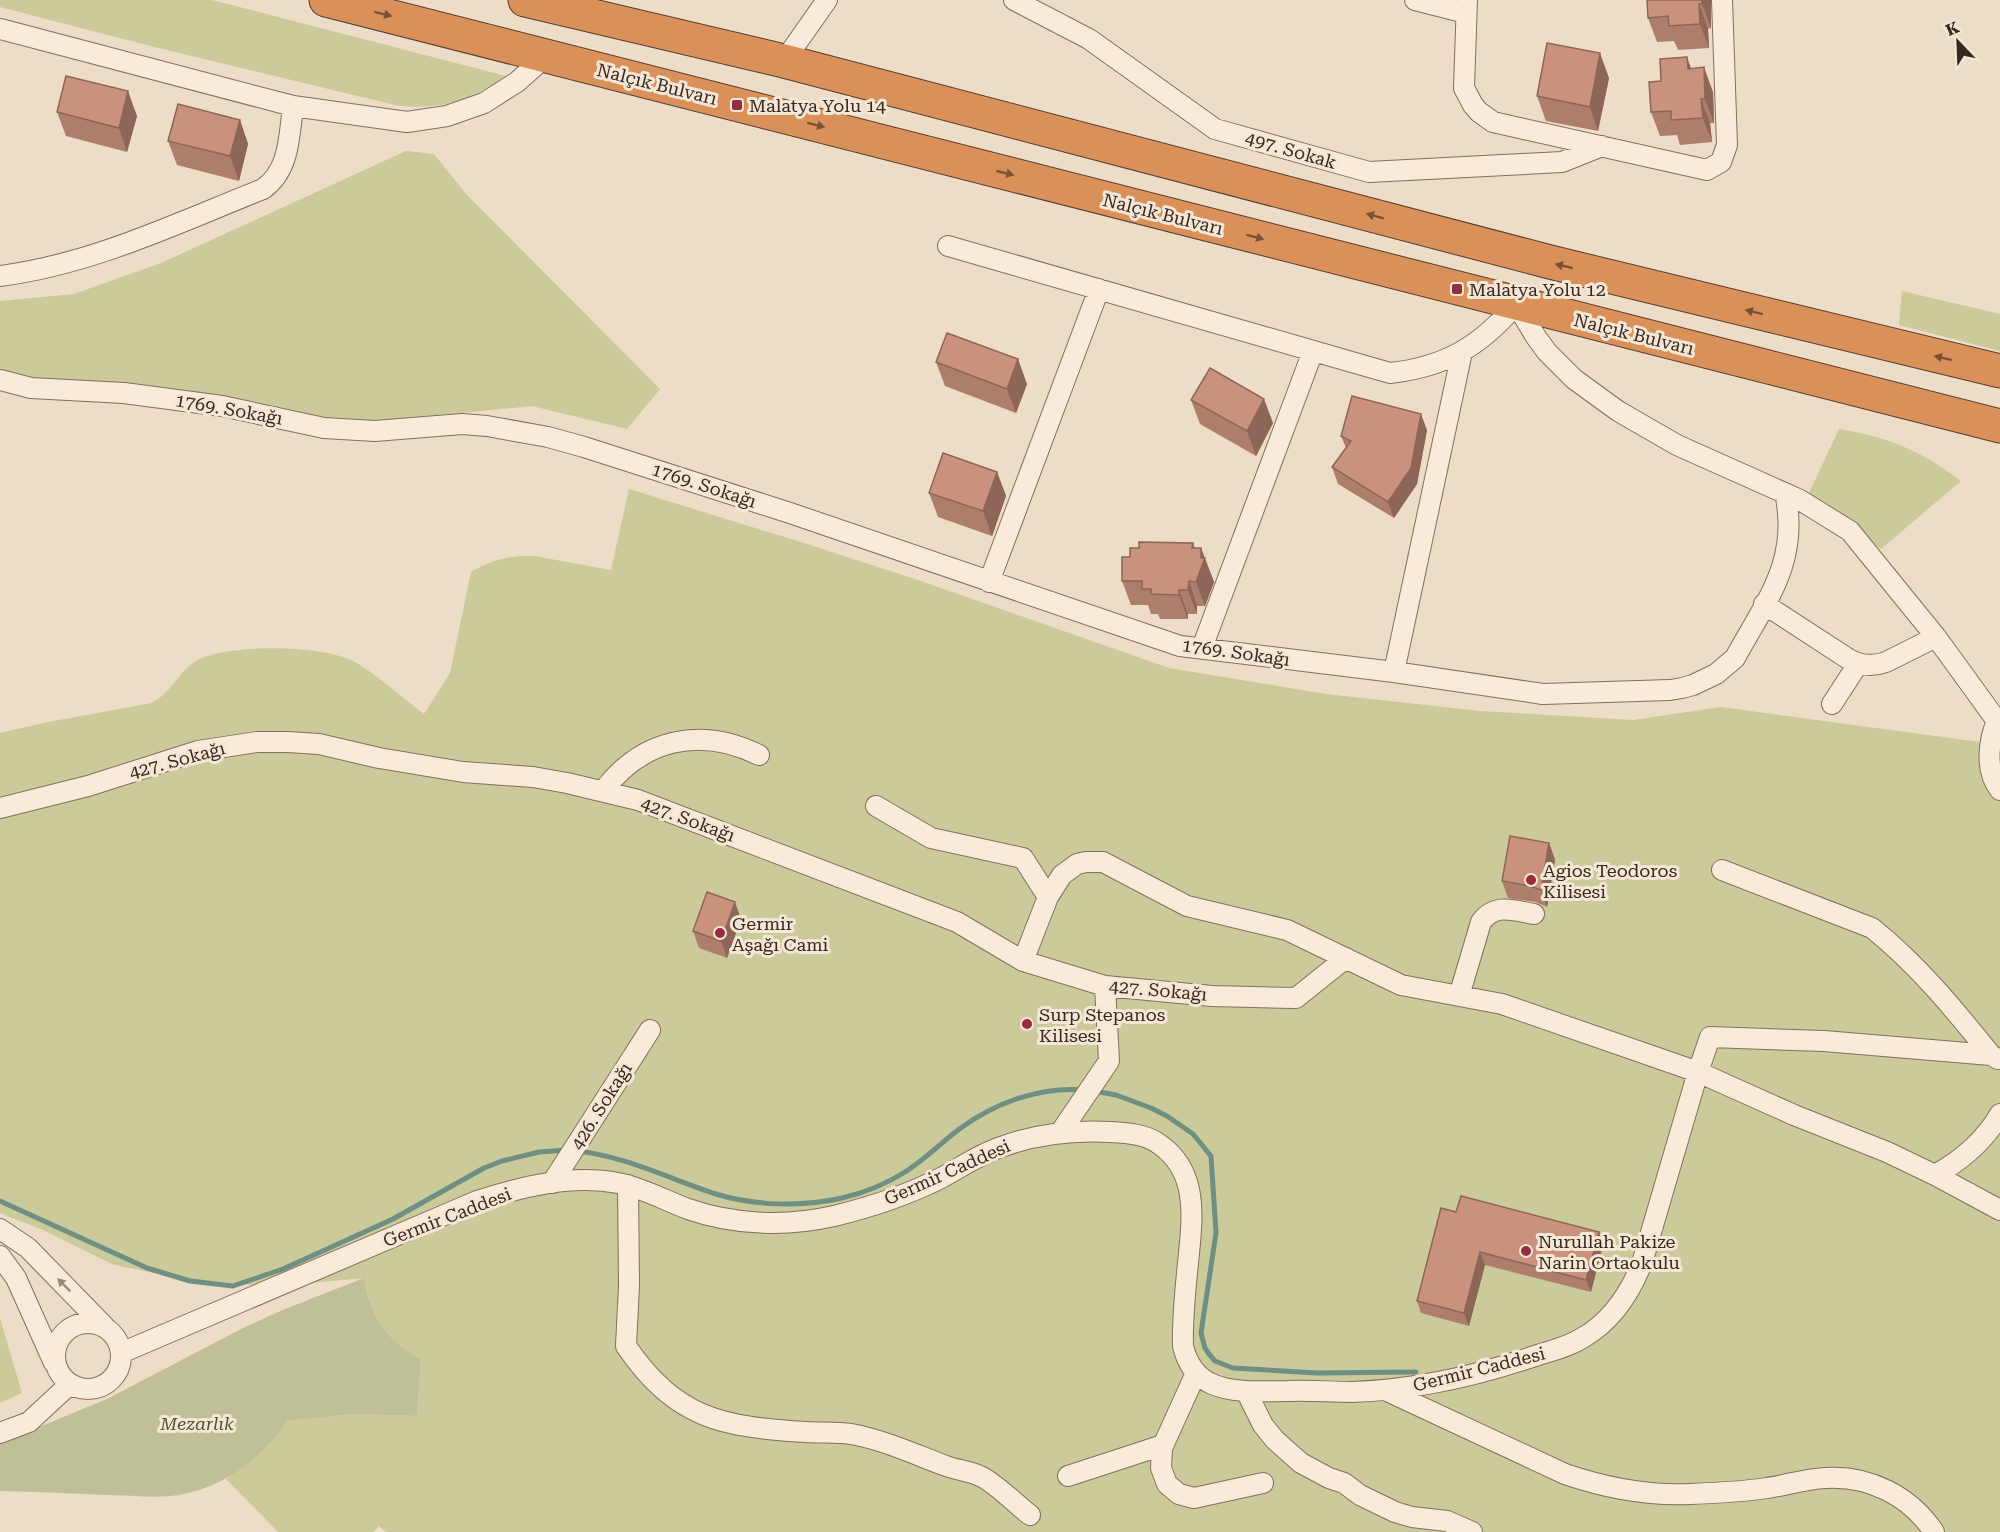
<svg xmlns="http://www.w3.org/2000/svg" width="2000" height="1532" font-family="'Roboto Serif',serif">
	<rect width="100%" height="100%" fill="#eddcc6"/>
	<path fill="#cbca9a" d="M0,0H212L506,76C471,101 437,111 395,105L154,47L0,7Z
		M406,151L434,154L467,195L660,389L627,429L532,406L352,424L193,392L0,377V301L74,294L161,263Z
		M1902,291L2000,314V351L1899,325Z
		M1839,429C1888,437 1922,451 1961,481L1881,549L1809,493Z
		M629,489L804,543L918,580L1169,668L1326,694L1481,711L1633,720L1721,707L1987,743L2000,747V1532H386L379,1526L373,1532H278L226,1479C252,1463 270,1446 288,1421L352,1414L417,1416L421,1361C388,1342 370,1316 364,1278L289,1285H251L179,1278L114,1265L43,1230L0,1213V733L43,723L152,703C173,692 180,667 202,658C234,644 324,645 355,662C377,675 403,698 424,714L450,673L471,572C491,560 510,555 534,556L611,570Z
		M0,1318L22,1393L0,1403Z"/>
	<path fill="#c0c098" d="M364,1278C370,1316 388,1342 421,1360L417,1416L352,1414L288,1421C260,1461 221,1490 171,1496C150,1498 128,1495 106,1495C71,1493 35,1492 0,1491V1443L107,1399L243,1328L285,1309Z"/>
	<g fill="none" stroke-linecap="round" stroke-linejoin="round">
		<path stroke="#6e8f82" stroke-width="5" d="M1094,1091L1116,1095L1151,1108L1167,1116L1193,1134L1211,1156L1216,1233L1201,1333L1205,1348L1209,1354L1215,1361L1233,1368L1317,1373L1416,1372
			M577,1151C625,1156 670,1179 716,1194C755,1206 802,1207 842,1198C863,1193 886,1184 905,1172C924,1160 940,1144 958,1130C994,1103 1040,1086 1085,1090
			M0,1201L147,1268L190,1281L233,1286L283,1269L393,1219L484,1168L502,1161L539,1152L568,1150"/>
		<defs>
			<path id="street" d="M1014,0L1089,39L1215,129L1369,172L1562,162L1602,146
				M1415,0L1466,13
				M1467,0L1464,88L1473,105L1479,112L1493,122L1707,170L1721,162L1727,145L1722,0
				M0,29L293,106L407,122L447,116L484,103L517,82L546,56
				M784,61L827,0
				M948,246L1390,373C1445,367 1481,346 1516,304L1536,337L1547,352L1574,379L1618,411L1677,445L1800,500L1850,531L1936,637L1997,721C1988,742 1985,771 2000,790
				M0,276C93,264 177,223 263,189C290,170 289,136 293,106
				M0,380L31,388L124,393L222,406L324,428L375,431L462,424L487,426L548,437L584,447L790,513L1180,646L1394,672L1543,694L1670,690L1682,688L1693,685L1716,674L1735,658C1766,601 1800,561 1785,493
				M989,582L1099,289
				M1764,604L1847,658C1860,666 1872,667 1886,662L1936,637
				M1202,648L1313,351
				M1394,672L1462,352
				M1832,704L1858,664
				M603,791C642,739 700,726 759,755
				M876,806L931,838L1023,858L1048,897
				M0,808L88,786L198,751L257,742H288L319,744L379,758L463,772L533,777L567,783L638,800L957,922L1023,961L1105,986L1212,996L1296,998L1346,958
				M1722,870L1872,928C1918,965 1954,1009 1991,1055L1998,1059
				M1023,961L1048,897L1062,875L1077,864L1086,862H1103L1187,906L1287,930L1401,985L1502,1004L1698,1072L1794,1115L1887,1152L1935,1175L2000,1210
				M1459,996L1481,922C1495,903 1513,910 1534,914
				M1060,1133L1109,1061L1105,986
				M1935,1175C1962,1160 1984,1142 2000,1114
				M552,1183L650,1030
				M628,1185L629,1286L626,1346C676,1419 722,1427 806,1432C821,1433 836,1432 851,1434C884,1440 914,1454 946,1466C957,1470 969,1471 980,1476C993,1481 1018,1506 1030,1515
				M0,1229L28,1248L105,1327
				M0,1256L16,1278L54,1363
				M55 1356a33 33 0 1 1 66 0a33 33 0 1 1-66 0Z
				M121,1353L477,1201C521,1187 571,1174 618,1183C643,1188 664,1200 688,1209C734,1225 786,1227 834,1216C871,1207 910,1194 943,1177C963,1166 980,1154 1001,1147C1036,1134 1073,1130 1110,1132C1127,1133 1146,1134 1159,1144C1197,1170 1193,1213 1189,1253C1186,1284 1182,1316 1183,1346C1187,1363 1196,1377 1212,1384C1235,1394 1264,1391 1288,1391C1310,1390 1331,1392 1352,1392C1413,1390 1472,1377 1529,1358C1549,1351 1567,1348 1584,1337C1613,1320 1630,1293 1642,1263L1698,1072L1710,1037L1824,1041L1991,1055
				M1196,1373L1162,1448L1161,1468L1167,1484L1179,1494L1194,1498L1263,1483
				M1385,1390L1565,1474C1606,1488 1646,1496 1690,1494C1715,1493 1741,1492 1767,1488C1786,1485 1806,1479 1825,1478C1869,1475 1910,1496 1934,1532
				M1246,1391L1263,1425L1275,1440L1301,1463L1329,1478L1344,1483L1360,1495L1395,1512L1412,1517L1447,1521L1472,1532
				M0,1433L29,1422L70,1384
				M1068,1476L1163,1445"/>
			<path id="highway" d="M326,0L2000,426
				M525,0L784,61L1550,262L2000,371"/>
		</defs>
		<use href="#street" stroke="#886d5c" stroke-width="22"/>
		<use href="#highway" stroke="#563d30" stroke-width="35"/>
		<use href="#street" stroke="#f8ebd9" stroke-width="20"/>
		<use href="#highway" stroke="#da9059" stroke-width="33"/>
	</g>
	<path fill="#ae7e6c" d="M1647,0H1711V28L1708,29L1709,48L1678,50L1674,41L1657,42L1648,18Z
		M1691,68L1713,92L1714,123H1710L1712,142L1680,145L1677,135L1660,136L1651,112L1661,81Z
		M1609,78L1598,131L1546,121L1537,96Z
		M57,112L137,116L127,152L66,136Z
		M240,120L248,144L239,181L177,165L168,141Z
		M936,362L1027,384L1016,413L945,386Z
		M1191,400L1273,423L1256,456L1200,424Z
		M1427,430L1417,484L1394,518L1338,484L1332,467L1346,448L1341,436Z
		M997,472L1006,496L992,536L938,517L929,493Z
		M1195,548H1201L1214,582L1205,606H1197V614H1188V619H1160L1158,614H1151L1148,605H1131L1122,581L1130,557Z
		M1549,843L1555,860L1547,907L1536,902L1508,898L1502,881Z
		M741,919L727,958L699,948L693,931Z
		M1456,1212L1599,1232L1603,1245L1591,1292L1485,1265L1469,1326L1421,1313L1417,1301Z"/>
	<path fill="#8d6658" d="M1702,0H1711V28L1702,4Z
		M1699,4L1708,29L1709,48L1700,24Z
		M1600,53L1609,78L1598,131L1590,107Z
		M1687,57L1696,82L1688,69Z
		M1704,67L1713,92L1714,123L1705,99Z
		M128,91L137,116L127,152L119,128Z
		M1701,99L1710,123L1712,142L1703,118Z
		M240,120L248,144L239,181L230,156Z
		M1018,359L1027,384L1016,413L1007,389Z
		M1264,399L1273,423L1256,456L1247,431Z
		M1421,414L1427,430L1417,484L1394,518L1388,502Z
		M997,472L1006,496L992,536L983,511Z
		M1193,543L1202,567L1201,548L1214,582L1205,606L1196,582Z
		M1189,581L1197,606V614L1188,590Z
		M1179,590L1188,614V619L1179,595Z
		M1549,843L1555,860L1547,907L1541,890Z
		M735,902L741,919L727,958L721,941Z
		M1599,1232L1603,1245L1591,1292L1586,1280Z
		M1480,1252L1485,1265L1469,1326L1464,1313Z"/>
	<path fill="#ca927d" stroke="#8d6658" stroke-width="1.5" d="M1647,0H1702V4H1699L1700,24L1669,26L1668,16L1648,18Z
		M1547,43L1600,53L1590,107L1537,96Z
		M1687,57L1688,69L1704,67L1705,99H1701L1703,118L1671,120V111L1651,112L1649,82L1661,81L1660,59Z
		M66,76L128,91L119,128L57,112Z
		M178,104L240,120L230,156L168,141Z
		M947,333L1018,359L1007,389L936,362Z
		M1210,368L1264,399L1247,431L1191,400Z
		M1352,396L1421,414L1411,468L1388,502L1332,467L1351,441L1341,436Z
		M943,453L997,472L983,511L929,493Z
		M1139,542L1193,543L1192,548H1201V558H1205L1196,582L1189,581L1188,590H1179V595L1151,594V589H1142V581H1122V557H1130V548H1139Z
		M1510,836L1549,843L1541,890L1530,886L1502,881Z
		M707,892L735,902L721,941L693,931Z
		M1461,1196L1599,1232L1586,1280L1480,1252L1464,1313L1417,1301L1441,1208L1456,1212Z"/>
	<defs><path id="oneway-solid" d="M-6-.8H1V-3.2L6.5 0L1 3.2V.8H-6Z" transform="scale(1.5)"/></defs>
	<g fill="#795236">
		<use href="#oneway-solid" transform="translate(383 14) rotate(14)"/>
		<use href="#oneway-solid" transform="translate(816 125) rotate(14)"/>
		<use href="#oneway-solid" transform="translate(1005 173) rotate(14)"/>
		<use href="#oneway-solid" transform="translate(1375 216) rotate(-165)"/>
		<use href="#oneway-solid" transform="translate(1255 237) rotate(14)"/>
		<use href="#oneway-solid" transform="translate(1564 266) rotate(-166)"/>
		<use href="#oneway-solid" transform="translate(1754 312) rotate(-166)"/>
		<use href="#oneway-solid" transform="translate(1943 358) rotate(-166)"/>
	</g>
	<use fill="#988a7c" href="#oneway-solid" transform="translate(64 1285) rotate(-135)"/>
	<g fill="#962d3c" stroke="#f5e7d5" stroke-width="2">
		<rect x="731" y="99" width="12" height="12" rx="3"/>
		<rect x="1451" y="283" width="12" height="12" rx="3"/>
		<circle cx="1531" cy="880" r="6"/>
		<circle cx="720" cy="933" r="6"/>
		<circle cx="1027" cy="1024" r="6"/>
		<circle cx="1526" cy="1251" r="6"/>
	</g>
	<g text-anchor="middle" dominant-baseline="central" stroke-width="6" stroke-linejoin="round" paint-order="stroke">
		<g font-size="18" fill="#39281f" stroke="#f5e7d5">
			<text transform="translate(657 84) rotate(14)">Nalçık Bulvarı</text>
			<text transform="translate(1291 150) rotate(16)">497. Sokak</text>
			<text transform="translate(1163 214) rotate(14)">Nalçık Bulvarı</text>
			<text transform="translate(1634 334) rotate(14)">Nalçık Bulvarı</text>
			<text transform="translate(229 409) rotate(10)">1769. Sokağı</text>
			<text transform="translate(704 485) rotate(18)">1769. Sokağı</text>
			<text transform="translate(1236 652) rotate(8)">1769. Sokağı</text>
			<text transform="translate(177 760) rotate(-15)">427. Sokağı</text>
			<text transform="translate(688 819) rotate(20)">427. Sokağı</text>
			<text transform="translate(1158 990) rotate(5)">427. Sokağı</text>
			<text transform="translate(601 1106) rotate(-58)">426. Sokağı</text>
			<text transform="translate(947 1172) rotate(-24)">Germir Caddesi</text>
			<text transform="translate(447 1217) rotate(-21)">Germir Caddesi</text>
			<text transform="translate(1479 1369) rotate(-14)">Germir Caddesi</text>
		</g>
		<g font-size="18" fill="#39281f" stroke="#f5e7d5" text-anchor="start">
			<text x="749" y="105">Malatya Yolu 14</text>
			<text x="1469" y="289">Malatya Yolu 12</text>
			<text x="1543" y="870">Agios Teodoros<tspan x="1543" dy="21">Kilisesi</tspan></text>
			<text x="732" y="923">Germir<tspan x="732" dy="21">Aşağı Cami</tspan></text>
			<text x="1039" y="1014">Surp Stepanos<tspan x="1039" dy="21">Kilisesi</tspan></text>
			<text x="1538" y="1241">Nurullah Pakize<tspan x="1538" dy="21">Narin Ortaokulu</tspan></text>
		</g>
		<g font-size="18" font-style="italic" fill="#4f5526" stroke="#f5e7d5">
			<text x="197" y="1423">Mezarlık</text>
		</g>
	</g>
	<g transform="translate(1958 42) rotate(337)" stroke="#f5e7d5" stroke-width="4.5" paint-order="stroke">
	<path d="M0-4.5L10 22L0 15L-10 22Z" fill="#39281f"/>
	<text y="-9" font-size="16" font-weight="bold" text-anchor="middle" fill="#39281f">K</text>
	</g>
</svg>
